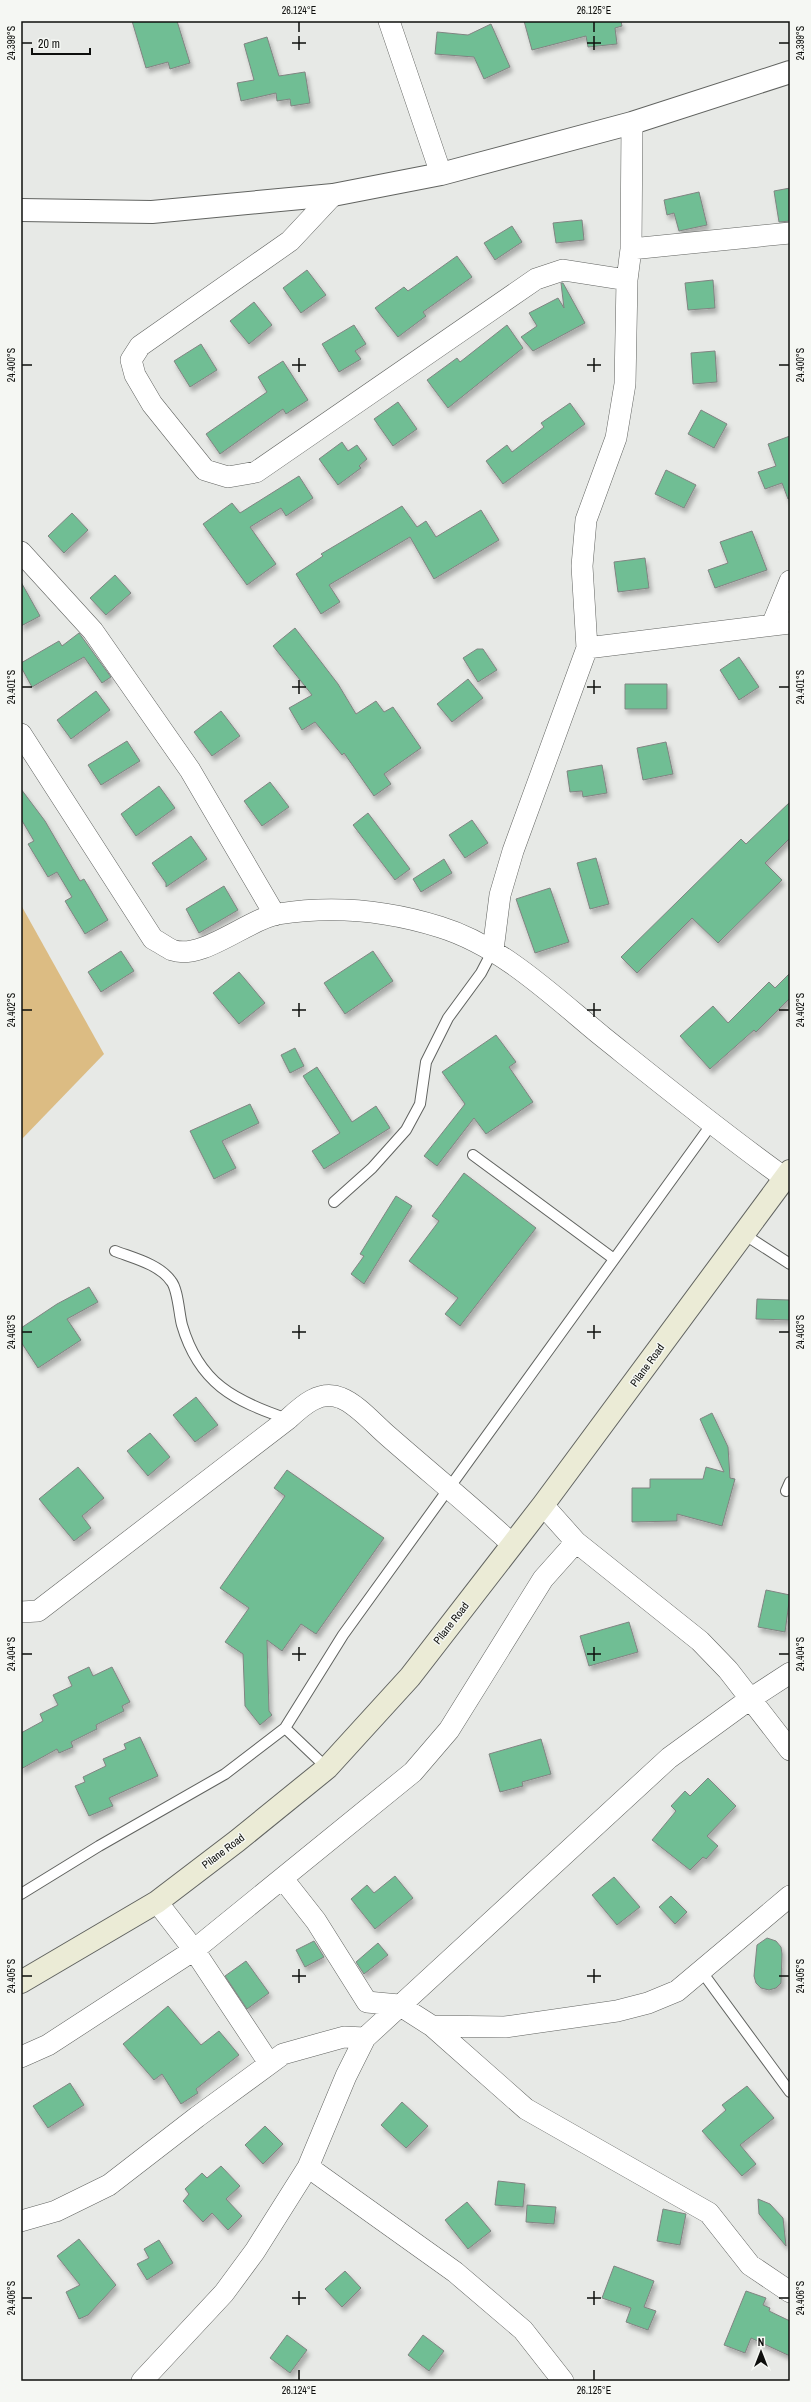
<svg xmlns="http://www.w3.org/2000/svg" width="811" height="2402" font-family="'Archivo Narrow',sans-serif">
	<defs>
		<filter id="shadow"><feDropShadow dx="2.5" dy="4.5" stdDeviation="2" flood-color="#0004"/></filter>
	</defs>
	<rect width="100%" height="100%" fill="#e7e9e6"/>
	<path fill="#dcbc83" d="M21,905L104,1054L21,1140Z"/>
	<path fill="#6fbe94" stroke="#818482" filter="url(#shadow)" d="M132,21H177L190,63L170,69L168,62L146,68Z
		M524,21H621L622,26L615,28L617,44L588,47L586,36L532,50Z
		M491,24L510,67L484,79L474,57L435,54L437,32L468,35Z
		M267,37L279,76L305,72L310,103L291,106L290,99L277,101L276,93L241,101L237,83L254,80L244,44Z
		M790,188V221L779,222L774,191Z
		M699,192L707,225L679,231L674,213L667,215L664,200Z
		M582,220L584,240L556,243L553,223Z
		M512,226L522,242L495,260L484,243Z
		M457,256L472,277L423,312L426,316L398,337L375,308L404,287L408,291Z
		M307,270L326,295L301,313L283,288Z
		M713,280L715,308L688,310L685,283Z
		M561,283H563L585,323L533,351L521,337L537,326L529,313L558,298L564,308Z
		M254,302L272,325L249,344L230,321Z
		M354,325L366,344L355,351L361,359L339,372L322,344Z
		M507,325L523,348L448,408L427,380L457,358L460,362Z
		M201,344L217,370L190,387L174,361Z
		M715,351L717,382L693,384L691,353Z
		M283,361L308,400L286,414L283,409L220,454L206,434L267,392L258,377Z
		M398,402L417,429L393,446L374,419Z
		M570,403L585,424L503,484L486,461L507,445L512,452L544,427L541,423Z
		M701,410L727,424L714,448L688,434Z
		M790,436V498L788,499L782,483L765,489L758,472L776,466L768,444Z
		M342,442L348,451L357,445L367,459L359,466L361,468L338,485L319,459Z
		M666,470L696,485L684,508L655,494Z
		M299,476L313,498L286,516L281,508L250,527L276,564L247,585L203,524L232,503L240,513Z
		M402,506L417,527L426,521L436,537L481,510L499,540L434,579L410,537L329,585L340,602L321,614L296,574L323,556L321,554Z
		M72,513L88,530L64,553L48,536Z
		M752,531L767,570L715,588L708,570L728,563L720,542Z
		M645,558L649,588L618,592L614,562Z
		M115,575L131,593L106,615L90,598Z
		M21,582L40,616L21,626Z
		M295,628L338,684L356,714L376,701L384,712L393,707L421,748L384,774L391,784L374,796L344,753L342,755L315,722L302,730L289,708L312,695L273,646Z
		M79,633L111,677L102,683L84,657L32,687L21,667V663L59,641L62,646Z
		M477,649H483L497,670L478,682L463,658Z
		M739,657L759,687L739,700L720,670Z
		M468,679L483,698L452,722L437,704Z
		M625,684H667V709H625Z
		M96,691L110,710L71,739L57,720Z
		M221,711L240,736L212,756L194,732Z
		M127,741L140,761L101,785L88,765Z
		M666,742L673,774L643,780L637,748Z
		M602,765L607,793L583,797L582,791L570,792L567,771Z
		M270,782L289,807L262,826L244,801Z
		M159,786L175,808L136,836L121,814Z
		M21,789L45,821L80,881L84,879L108,920L85,934L65,901L72,897L57,872L48,877L28,844L34,841L21,819Z
		M790,802V838L765,863L782,880L718,943L692,918L637,973L621,957L741,839L746,844Z
		M368,813L410,869L395,880L353,825Z
		M472,820L488,843L465,858L449,835Z
		M191,836L207,859L166,887V883L152,863Z
		M596,858L609,904L590,909L577,863Z
		M444,859L452,873L421,892L413,879Z
		M224,886L238,910L199,933L186,909Z
		M550,888L569,942L535,953L516,899Z
		M121,951L134,971L101,992L88,972Z
		M373,951L393,981L345,1014L324,983Z
		M239,972L265,1003L239,1024L213,993Z
		M790,973V998L756,1032L754,1030L710,1069L680,1036L713,1006L728,1023L769,982L775,988Z
		M496,1035L516,1062L509,1067L533,1102L486,1134L474,1118L437,1166L424,1156L465,1104L442,1072Z
		M295,1048L304,1066L290,1073L281,1055Z
		M317,1067L352,1122L376,1106L390,1128L324,1169L312,1151L340,1133L303,1076Z
		M250,1104L259,1123L222,1141L236,1168L214,1179L190,1131Z
		M464,1173L536,1228L460,1326L445,1314L458,1298L409,1261L439,1221L432,1216Z
		M396,1196L412,1206L364,1284L351,1274L364,1256L360,1254Z
		M89,1287L98,1302L67,1319L81,1340L38,1368L21,1342V1328L57,1304Z
		M757,1299L790,1300V1320L756,1319Z
		M196,1397L218,1425L195,1442L173,1415Z
		M712,1413L728,1447L730,1478L735,1479L722,1526L677,1514V1521L632,1522V1488H650V1479H703L706,1467L724,1472L700,1419Z
		M150,1433L170,1457L148,1476L127,1451Z
		M78,1467L104,1498L82,1516L91,1528L74,1541L39,1499Z
		M287,1470L384,1538L316,1634L301,1624L282,1651L267,1640L269,1711L272,1715L260,1725L245,1706L243,1654L225,1642L249,1608L220,1588L285,1496L274,1488Z
		M766,1590L790,1595L785,1632L758,1627Z
		M629,1622L638,1652L589,1666L580,1636Z
		M89,1667L93,1676L112,1667L130,1702L122,1706L124,1711L96,1725L97,1729L71,1742L73,1747L59,1753L57,1749L21,1769V1733L43,1721L40,1714L58,1705L53,1695L72,1686L68,1677Z
		M140,1737L158,1776L109,1798L113,1806L89,1816L75,1786L85,1782L83,1777L106,1766L103,1759L126,1749L124,1744Z
		M541,1739L551,1774L522,1782L523,1786L500,1792L489,1754Z
		M708,1778L736,1806L707,1836L718,1846L706,1859L703,1857L690,1870L652,1840L676,1811L671,1806L685,1791L690,1796Z
		M395,1876L413,1898L375,1929L351,1899L367,1885L374,1893Z
		M614,1877L640,1907L617,1925L592,1895Z
		M671,1896L687,1912L675,1924L659,1907Z
		M767,1938L776,1941L781,1947L782,1954L781,1983L776,1988L769,1990L761,1988L756,1983L754,1976L757,1945Z
		M314,1941L324,1957L305,1967L296,1950Z
		M378,1943L388,1955L364,1974L356,1962Z
		M246,1961L269,1993L247,2009L225,1976Z
		M168,2006L201,2045L219,2031L239,2055L196,2089L198,2093L181,2104L162,2074L154,2080L123,2044Z
		M70,2083L84,2105L48,2128L33,2106Z
		M747,2086L774,2118L740,2145L756,2164L742,2176L702,2131L726,2110L722,2105Z
		M402,2102L428,2126L406,2148L381,2125Z
		M265,2126L283,2144L263,2164L245,2145Z
		M221,2166L240,2186L226,2199L242,2216L228,2230L212,2213L203,2222L183,2201L189,2194L185,2189L202,2173L207,2178Z
		M498,2181L525,2184L523,2207L495,2205Z
		M758,2199L770,2204L783,2218L786,2246L759,2214Z
		M467,2202L491,2231L468,2249L445,2220Z
		M527,2205L556,2207L554,2224L526,2222Z
		M663,2209L686,2214L680,2245L657,2241Z
		M79,2239L116,2285L88,2315L79,2319L66,2292L80,2285L57,2256Z
		M159,2240L173,2263L147,2280L137,2264L149,2258L144,2249Z
		M614,2266L654,2281L644,2307L656,2311L648,2330L626,2322L631,2308L602,2298Z
		M345,2271L361,2288L342,2307L325,2289Z
		M746,2291L766,2298L763,2305L770,2308L769,2311L790,2321V2356L751,2338L745,2353L724,2345Z
		M287,2335L307,2350L290,2373L270,2358Z
		M423,2335L444,2351L429,2371L408,2355Z"/>
	<g fill="none" stroke-linecap="round" stroke-linejoin="round">
		<defs>
			<path id="service" d="M473,1155L614,1259
				M334,1202L372,1168L406,1130L420,1104L426,1062L448,1018L481,973L493,950
				M742,1233L790,1264
				M115,1251C133,1258 159,1264 171,1281C178,1289 179,1314 182,1325C199,1383 234,1401 288,1419
				M786,1491L790,1482
				M285,1728L327,1768
				M21,1894L99,1846L225,1774L285,1728L343,1635L711,1125
				M702,1972L790,2092"/>
			<path id="minor" d="M389,21L441,174
				M333,195L290,241L140,346L131,360L135,375L152,404L205,470L228,477L256,472L536,279L563,270L627,280
				M631,249L790,233
				M21,552L93,631L190,770L275,915
				M772,625L790,581
				M587,648L790,623
				M21,734L153,939C159,942 166,947 172,950C202,961 248,919 278,914C334,905 386,910 440,927C502,946 553,996 603,1037C663,1085 722,1133 785,1178
				M493,950L500,895L513,851L587,648L582,566L586,520L616,438L625,384L627,280L631,249L632,123
				M543,1505L576,1542L700,1641L728,1670L790,1750
				M21,1612L38,1611L288,1419C302,1406 320,1389 341,1398C357,1404 375,1425 388,1436C429,1472 472,1507 512,1544
				M283,1879L316,1921L367,2002L399,2005L432,2026L505,2027L617,2011L648,2003L677,1991L790,1896
				M157,1902L194,1950L269,2063
				M432,2026L526,2109L709,2213L750,2265L790,2292
				M21,2057L48,2045L194,1950L413,1772L449,1730L543,1579L576,1542
				M308,2167L455,2272L523,2330L563,2381
				M21,2221L56,2211L109,2185L197,2117L283,2054L344,2037L365,2038
				M142,2381L224,2293L255,2251L308,2167L346,2076L365,2038L669,1758L750,1699L790,1673"/>
			<path id="tertiary" d="M21,210L152,212L333,195L441,174L632,123L790,72"/>
			<path id="secondary" d="M21,1982L157,1902L237,1841L327,1768L410,1677L543,1505L790,1171"/>
		</defs>
		<use href="#service" stroke="#616360" stroke-width="12"/>
		<use href="#minor" stroke="#616360" stroke-width="22"/>
		<use href="#tertiary" stroke="#616360" stroke-width="24"/>
		<use href="#secondary" stroke="#616360" stroke-width="24"/>
		<use href="#service" stroke="#fff" stroke-width="10"/>
		<use href="#minor" stroke="#fff" stroke-width="21"/>
		<use href="#tertiary" stroke="#fff" stroke-width="22"/>
		<use href="#secondary" stroke="#ebebd6" stroke-width="22"/>
	</g>
	<path fill="none" stroke="#0e0f0d" stroke-width="1.5" d="M299,22V32M594,22V32M299,36V50M594,36V50M22,43H32M292,43H306M587,43H601M779,43H789M299,358V372M594,358V372M22,365H32M292,365H306M587,365H601M779,365H789M299,680V694M594,680V694M22,687H32M292,687H306M587,687H601M779,687H789M299,1003V1017M594,1003V1017M22,1010H32M292,1010H306M587,1010H601M779,1010H789M299,1325V1339M594,1325V1339M22,1332H32M292,1332H306M587,1332H601M779,1332H789M299,1647V1661M594,1647V1661M22,1654H32M292,1654H306M587,1654H601M779,1654H789M299,1969V1983M594,1969V1983M22,1976H32M292,1976H306M587,1976H601M779,1976H789M299,2291V2305M594,2291V2305M22,2298H32M292,2298H306M587,2298H601M779,2298H789M299,2370V2380M594,2370V2380"/>
	<g text-anchor="middle" dominant-baseline="central" stroke-width="3" stroke-linejoin="round" paint-order="stroke">
		<g font-size="11" fill="#0e0f0d" stroke="#f5f7f3">
			<text transform="translate(647 1365) rotate(-54)">Pilane Road</text>
			<text transform="translate(451 1623) rotate(-52)">Pilane Road</text>
			<text transform="translate(223 1851) rotate(-37)">Pilane Road</text>
		</g>
	</g>
	<rect width="811" height="2402" fill="none" stroke="#f5f7f3" stroke-width="44"/>
	<g transform="translate(761 2352)" stroke="#f5f7f3" stroke-width="3" paint-order="stroke">
	<path d="M0-3L7 15L0 10L-7 15Z" fill="#0e0f0d"/>
	<text y="-6" font-size="11" font-weight="bold" text-anchor="middle" fill="#0e0f0d">N</text>
	</g>
	<path d="M32 48v6h58v-6" fill="none" stroke="#0e0f0d" stroke-width="2"/>
	<text x="38" y="48" font-size="12" fill="#0e0f0d" stroke="#f5f7f3" stroke-width="3" paint-order="stroke">20 m</text>
	<rect x="22" y="22" width="767" height="2358" fill="none" stroke="#0e0f0d" stroke-width="1.5"/>
	<g font-size="10" text-anchor="middle" fill="#0e0f0d">
		<text x="299" y="14">26.124°E</text>
		<text x="594" y="14">26.125°E</text>
		<text transform="translate(11 43) rotate(-90)" y="4">24.399°S</text>
		<text transform="translate(800 43) rotate(-90)" y="4">24.399°S</text>
		<text transform="translate(11 365) rotate(-90)" y="4">24.400°S</text>
		<text transform="translate(800 365) rotate(-90)" y="4">24.400°S</text>
		<text transform="translate(11 687) rotate(-90)" y="4">24.401°S</text>
		<text transform="translate(800 687) rotate(-90)" y="4">24.401°S</text>
		<text transform="translate(11 1010) rotate(-90)" y="4">24.402°S</text>
		<text transform="translate(800 1010) rotate(-90)" y="4">24.402°S</text>
		<text transform="translate(11 1332) rotate(-90)" y="4">24.403°S</text>
		<text transform="translate(800 1332) rotate(-90)" y="4">24.403°S</text>
		<text transform="translate(11 1654) rotate(-90)" y="4">24.404°S</text>
		<text transform="translate(800 1654) rotate(-90)" y="4">24.404°S</text>
		<text transform="translate(11 1976) rotate(-90)" y="4">24.405°S</text>
		<text transform="translate(800 1976) rotate(-90)" y="4">24.405°S</text>
		<text transform="translate(11 2298) rotate(-90)" y="4">24.406°S</text>
		<text transform="translate(800 2298) rotate(-90)" y="4">24.406°S</text>
		<text x="299" y="2394">26.124°E</text>
		<text x="594" y="2394">26.125°E</text>
	</g>
</svg>
